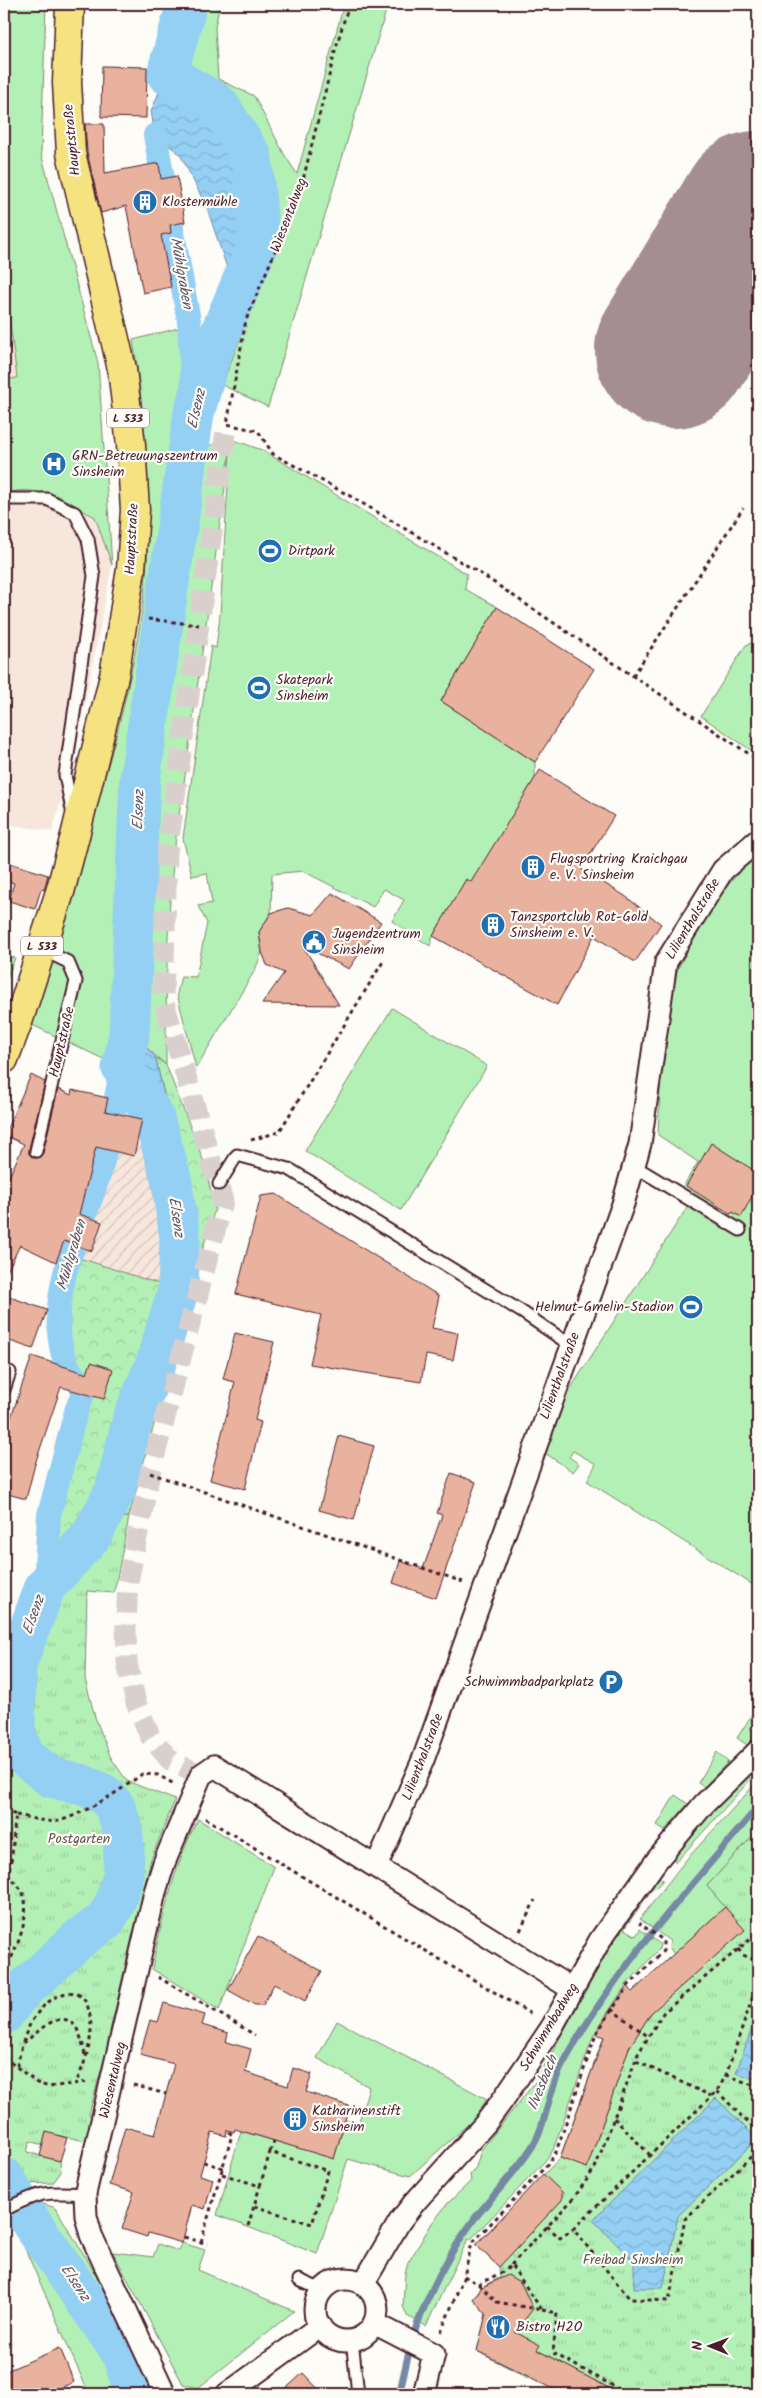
<svg xmlns="http://www.w3.org/2000/svg" width="762" height="2398" font-family="Kalam,sans-serif">
	<defs>
		<pattern id="industrial-furrows" width="10" height="10" patternUnits="userSpaceOnUse" patternTransform="scale(1.25)"><rect width="10" height="10" fill="#f7e6dc"/><path d="M-1 1l2-2M0 10L10 0M9 11l2-2" fill="none" stroke="#d5c5bd"/></pattern>
		<pattern id="forest-crowns" width="20" height="18" patternUnits="userSpaceOnUse" patternTransform="scale(1.25)"><rect width="20" height="18" fill="#b3f0b6"/><path d="M2 6a3 3 0 1 1 6 0M12 15a3 3 0 1 1 6 0" fill="none" stroke="#9bcd9d"/></pattern>
		<pattern id="park-tufts" width="24" height="20" patternUnits="userSpaceOnUse" patternTransform="scale(1.25)"><rect width="24" height="20" fill="#b3f0b6"/><path d="M3 7l-1-3M5 7V3M7 7l1-3M15 17l-1-3M17 17v-4M19 17l1-3" fill="none" stroke="#9bcd9d"/></pattern>
		<pattern id="water-waves" width="16" height="10" patternUnits="userSpaceOnUse" patternTransform="scale(1.25)"><rect width="16" height="10" fill="#94cff4"/><path d="M0 5q4-4 8 0t8 0" fill="none" stroke="#81b1d1"/></pattern>
	</defs>
	<rect width="100%" height="100%" fill="#fdfcf7"/>
	<filter id="ink" filterUnits="userSpaceOnUse"><feTurbulence type="fractalNoise" baseFrequency=".02" numOctaves="2"/><feDisplacementMap in="SourceGraphic" scale="10" xChannelSelector="R" yChannelSelector="G"/><feConvolveMatrix kernelMatrix="1 2 1 2 8 2 1 2 1" color-interpolation-filters="sRGB"/></filter>
	<g filter="url(#ink)">
		<path fill="#f7e6dc" d="M4,4H46L41,153L98,363L112,565L75,755L52,831L4,824Z"/>
		<path fill="url(#industrial-furrows)" d="M122,1068L153,1115L171,1177L180,1237L178,1291L64,1253L99,1164Z"/>
		<path fill="#b3f0b6" stroke="#7e8870" d="M4,4H46L41,153L98,363L112,565L95,517C70,504 32,481 4,495V380L17,378L4,276Z
			M176,4H220L215,27L218,79L254,96L284,154L297,174L344,4H388L268,407L222,385L282,228L258,229L252,157L218,104L165,70Z
			M186,326L182,454L231,439L262,450L467,574L465,589L497,607L441,701L535,762V778L472,883L466,880L433,936L430,946L392,921L404,900L384,889L373,907L303,871L272,874L271,913L259,932L262,952L255,970L196,1068L177,994L181,976L196,977L207,923L198,906L212,903L207,873L192,876L183,838L211,646L216,648L220,615L230,451L183,790C167,881 166,973 166,1065L128,1031L122,1068L26,1022C69,887 124,744 143,604C154,520 146,423 133,340Z
			M758,640V755L701,716L746,645Z
			M758,852V1588L587,1481L596,1464L573,1451L569,1457L579,1464L573,1472L545,1453L558,1408L688,1206L676,1198L698,1162L658,1135L661,1063L670,983L714,902L754,854Z
			M392,1008L487,1066L401,1210L305,1151Z
			M753,1713L758,1716L750,1729L758,1734V1736L747,1745L737,1738Z
			M717,1752L728,1762L704,1787L698,1783Z
			M747,1775L751,1779L676,1862L671,1857L710,1812Z
			M758,1781V1830L707,1886L725,1907L674,1954L669,1947L670,1941L640,1919L685,1861Z
			M675,1795L688,1804L665,1830L657,1825Z
			M198,1819L274,1867L219,2010L152,1969C162,1918 174,1865 198,1819Z
			M657,1875L663,1880L655,1889L653,1888L624,1929L636,1936L640,1929L660,1944L659,1949L626,1985L594,2034L553,2150L545,2161L470,2240L468,2239L426,2326L407,2316L403,2306L405,2273L408,2263L432,2223L448,2203L471,2181L470,2175L476,2167L481,2150L536,2081L629,1913Z
			M337,2021L487,2099L473,2120L410,2176L348,2159L317,2254L217,2215L241,2131L334,2158L345,2120L358,2125L369,2087L317,2058Z
			M40,2203L56,2208C91,2268 132,2327 149,2394H86V2387L11,2217Z
			M182,2243L205,2250L198,2270L294,2311L198,2388L183,2384L113,2252L153,2257L158,2244L179,2251Z"/>
		<path fill="url(#forest-crowns)" stroke="#7e8870" d="M4,955L15,958L4,987Z
			M155,1057L166,1065L204,1162L215,1209L193,1280L129,1517L106,1518L53,1590L41,1593L42,1518L79,1381L57,1357L53,1306L64,1253L178,1290L180,1237L171,1177L166,1102Z"/>
		<path fill="url(#park-tufts)" stroke="#7e8870" d="M129,1517L114,1593L87,1591L85,1679L95,1717L111,1758L127,1781L175,1800L151,1859L110,2031L113,2039L110,2052L104,2060L89,2114L93,2121L90,2137L86,2141L46,2133L43,2145L30,2141L27,2152L60,2161L61,2172L53,2183L24,2184L4,2194V1699L10,1700L9,1649L41,1593L53,1590L106,1518Z
			M758,1830V2394H620L537,2350L533,2369L528,2378L477,2351L488,2308L474,2300C477,2287 489,2283 500,2278L499,2267L476,2245L560,2158L604,2037L725,1907L707,1886Z"/>
		<path fill="url(#water-waves)" stroke="#7689a4" d="M167,74L218,104L252,157L258,229L257,247L237,298L207,208L180,154L155,135L151,111Z
			M129,1035L141,1041L155,1057L166,1102L171,1178L153,1115L122,1068Z
			M758,2011V2080L736,2073Z
			M716,2098L757,2139L678,2216L663,2288H634V2262L593,2220Z"/>
		<g fill="none" stroke-linecap="round" stroke-linejoin="round">
			<path stroke="#7689a4" stroke-width="7" d="M399,2394C405,2371 409,2347 417,2325C431,2288 451,2250 475,2218C494,2194 515,2173 532,2147C547,2123 548,2091 562,2066C613,1970 689,1889 758,1807"/>
			<path stroke="#94cff4" stroke-width="24" d="M155,135L189,321L194,413
				M45,1587L49,1515L76,1411L84,1391C76,1379 65,1365 62,1351C47,1286 84,1228 101,1168C110,1135 115,1101 122,1068"/>
			<path stroke="#94cff4" stroke-width="41" d="M4,2014L18,1995L81,1937L105,1921L115,1903L123,1876L124,1849L122,1827L115,1807L104,1794L83,1785L51,1777L24,1756L15,1731L16,1665L45,1587L91,1536L115,1491L133,1418L155,1366L178,1291L180,1237L171,1178L153,1115L122,1068L129,1035L140,778L194,413L210,357L257,247L258,229L252,157L218,104L167,74L187,4
				M4,2178L26,2215L122,2353L133,2388L132,2394"/>
			<path stroke="#a48e91" stroke-width="156" d="M673,350L758,209"/>
		</g>
		<path fill="#e9b29e" stroke="#4a1f2b" d="M102,66L147,67L146,118L101,117Z
			M85,124H104L105,173L159,163L161,179L177,176L185,222L170,225L171,233L161,235L171,287L143,293L126,206L101,213L87,152Z
			M497,607L594,669L535,762L441,701Z
			M540,770L614,816L581,869L625,896L661,924L635,962L594,936L557,1005L433,936L466,879L471,882Z
			M4,861L48,875L44,890L41,889L35,909L9,901L14,883L4,880Z
			M332,893L381,922L349,969L303,946L339,1005L262,1004L284,973L267,965L262,952L259,932L271,913L288,908L313,915Z
			M31,1075L45,1082L29,1149V1154L34,1158H39L43,1153L58,1089L71,1095L72,1090L108,1098L105,1111L142,1119L134,1156L96,1147L79,1214L102,1222L92,1251L64,1241L56,1262L20,1245L4,1278V1188L24,1144L4,1135Z
			M711,1143L758,1173V1185L741,1217L733,1212L731,1214L686,1186Z
			M276,1194L439,1296L432,1328L458,1333L453,1360L426,1355L421,1382L310,1364L321,1315L236,1294L261,1196Z
			M4,1295L47,1310L33,1349L4,1339Z
			M235,1333L274,1342L255,1420L261,1422L245,1489L210,1480L235,1382L223,1379Z
			M32,1356L87,1374L91,1362L113,1369L104,1399L61,1387L35,1464L26,1499L4,1493V1438Z
			M339,1436L374,1446L354,1520L319,1510Z
			M451,1473L476,1482L436,1598L393,1583L400,1561L423,1569L442,1515L437,1513Z
			M725,1907L745,1930L651,2013L629,2048L587,2168L560,2158L604,2037L596,2034L611,2009L628,1986L632,1992Z
			M258,1936L322,1971L305,2001L274,1984L263,2005H255L228,1990Z
			M164,2003L205,2015L202,2025L228,2033L226,2042L251,2049L245,2072L288,2086L293,2068L312,2074L306,2092L349,2106L334,2159L235,2129L234,2132L227,2130L226,2136L212,2132L200,2175L213,2179L205,2209L192,2205L182,2243L148,2233L147,2237L122,2229L134,2192L109,2185L125,2127L155,2135L174,2064L140,2055L150,2020L158,2022Z
			M46,2132L67,2138L60,2161L40,2156Z
			M543,2174L562,2192V2200L499,2267L476,2245Z
			M508,2275L521,2283L533,2309L515,2332L540,2345L537,2350L620,2394H564L477,2351L486,2314L473,2299L482,2287Z
			M60,2348L74,2382L46,2394H4V2372Z
			M303,2373L323,2394H280Z"/>
		<g fill="none" stroke-linecap="round" stroke-linejoin="round">
			<path stroke="#d9d0ce" stroke-width="21" stroke-dasharray="21 11" stroke-linecap="butt" d="M201,1775L170,1760L150,1736L136,1703L127,1663L126,1626L128,1582L150,1473L223,1201L163,999L167,852L227,424"/>
			<defs>
				<path id="lane" d="M4,499H47L75,513L88,539L94,576L65,775L73,815
					M36,1151L76,981L68,962L41,949
					M634,1166L740,1230
					M219,1184L237,1155L289,1169L522,1312L572,1346
					M4,1390L10,1372
					M4,2210C39,2192 46,2191 85,2194
					M299,2280L322,2290
					M352,2340L358,2394"/>
				<path id="street" d="M376,1867L423,1760L623,1204L640,1144L666,962L723,870L758,840
					M315 2310a31 31 0 1 1 62 0a31 31 0 1 1-62 0Z
					M363,2284L400,2221L414,2203L485,2124L502,2101L552,2027L600,1940L657,1860L704,1804L758,1751
					M374,2323L434,2354L424,2394
					M165,2394L91,2235L86,2216L85,2194L155,1892L164,1863L201,1775L214,1766L572,1989
					M227,2394L320,2326"/>
				<path id="primary" d="M4,1059L19,1019L60,892L76,832L114,676L131,569L135,510L131,445L122,369L71,153L67,83L70,4"/>
			</defs>
			<use href="#lane" stroke="#4a1f2b" stroke-width="15"/>
			<use href="#street" stroke="#4a1f2b" stroke-width="25"/>
			<use href="#primary" stroke="#4a1f2b" stroke-width="31"/>
			<path stroke="#4a1f2b" stroke-width="3" stroke-dasharray="4 4" stroke-linecap="butt" d="M349,4L337,44L300,192L246,320L227,424L258,431L273,454L350,496L478,572L758,760
				M148,619L199,625
				M633,676L743,508
				M251,1140L279,1132L384,960
				M150,1473L463,1582
				M4,1810L16,1815C12,1835 15,1863 4,1880
				M16,1815C28,1817 46,1823 58,1821C81,1816 123,1789 142,1774L158,1775L174,1784
				M205,1818L534,2016
				M520,1931L535,1900
				M738,1949L743,1955L758,1961
				M4,1972C15,1953 32,1915 23,1893C20,1886 12,1880 7,1874
				M158,1977L255,2035
				M758,1982L726,2075L717,2091L573,2229L630,2299L669,2301L685,2219L758,2150
				M611,2009L649,2037
				M23,2043C31,2038 37,2031 45,2026C74,2007 81,2033 85,2056
				M4,2057L37,2083L49,2087L88,2082
				M636,2061L711,2096
				M17,2066C21,2049 25,2029 36,2015C51,1994 84,1977 90,2016C94,2038 85,2063 76,2083
				M726,2075L758,2087
				M133,2085L166,2094
				M717,2091L758,2133
				M614,2118L650,2155
				M270,2152L274,2141
				M204,2162L223,2168
				M222,2174L260,2186L270,2152L328,2171L312,2224L254,2206
				M248,2226L260,2186
				M547,2226L560,2238L573,2229
				M184,2237L208,2244
				M201,2242L232,2135L227,2130
				M511,2265L573,2199L595,2168L638,2054L663,2013L755,1935
				M464,2276L478,2284L505,2271L511,2265L542,2310L497,2302L478,2284
				M542,2310L557,2313L553,2353L628,2394
				M441,2332L464,2276L472,2243L549,2163L556,2152L596,2034L628,1986L663,1951V1940L639,1923"/>
			<use href="#lane" stroke="#fdfcf7" stroke-width="11"/>
			<use href="#street" stroke="#fdfcf7" stroke-width="21"/>
			<use href="#primary" stroke="#f5e382" stroke-width="28"/>
		</g>
	</g>
	<defs>
		<symbol id="building-disc" viewBox="-11 -11 22 22"><circle r="9.5" fill="#1f6fb2" stroke="#fdfcf7"/><path d="M-4-6H4V6H1V3H-1V6H-4ZM-2.5-4.3h1.7v1.8h-1.7ZM.8-4.3h1.7v1.8H.8ZM-2.5-1h1.7V.8h-1.7ZM.8-1h1.7V.8H.8Z" fill="#fff"/></symbol>
		<symbol id="hospital-disc" viewBox="-11 -11 22 22"><circle r="9.5" fill="#1f6fb2" stroke="#fdfcf7"/><path d="M-5-5h3v3.5h4V-5h3V5h-3V1.5h-4V5h-3Z" fill="#fff"/></symbol>
		<symbol id="stadium-disc" viewBox="-11 -11 22 22"><circle r="9.5" fill="#1f6fb2" stroke="#fdfcf7"/><path d="M0-5a6.5 5 0 1 0 0 10a6.5 5 0 1 0 0-10ZM-3.5-1.8h7v3.6h-7Z" fill="#fff"/></symbol>
		<symbol id="civic-disc" viewBox="-11 -11 22 22"><circle r="9.5" fill="#1f6fb2" stroke="#fdfcf7"/><path d="M-.6-6.5H3V-4.5H.6V-3L4-1V1h2V6H-6V1h2V-1L-.6-3ZM-1.2 2.5V6h2.4V2.5Z" fill="#fff"/></symbol>
		<symbol id="parking-disc" viewBox="-11 -11 22 22"><circle r="9.5" fill="#1f6fb2" stroke="#fdfcf7"/><path d="M-3.5-5.5H1a3.5 3.5 0 0 1 0 7H-1V5.5H-3.5ZM-1-3.4V-.6H.8a1.4 1.4 0 0 0 0-2.8Z" fill="#fff"/></symbol>
		<symbol id="restaurant-disc" viewBox="-11 -11 22 22"><circle r="9.5" fill="#1f6fb2" stroke="#fdfcf7"/><path d="M-5-6h1v4h1v-4h1v4h1v-4h1v5L-1.5 .5V6h-2V.5L-5-1ZM5-6V6H3V1.5H1.5Q1.5-4 5-6Z" fill="#fff"/></symbol>
	</defs>
	<g fill-rule="evenodd">
		<use href="#building-disc" x="131" y="188" width="28" height="28"/>
		<use href="#hospital-disc" x="40" y="450" width="28" height="28"/>
		<use href="#stadium-disc" x="256" y="537" width="28" height="28"/>
		<use href="#stadium-disc" x="245" y="674" width="28" height="28"/>
		<use href="#building-disc" x="519" y="853" width="28" height="28"/>
		<use href="#building-disc" x="479" y="911" width="28" height="28"/>
		<use href="#civic-disc" x="300" y="928" width="28" height="28"/>
		<use href="#stadium-disc" x="677" y="1293" width="28" height="28"/>
		<use href="#parking-disc" x="597" y="1668" width="28" height="28"/>
		<use href="#building-disc" x="281" y="2105" width="28" height="28"/>
		<use href="#restaurant-disc" x="484" y="2313" width="28" height="28"/>
	</g>
	<g text-anchor="middle" dominant-baseline="central" stroke-width="4.5" stroke-linejoin="round" paint-order="stroke">
		<g fill="#fdfcf7" stroke="#806168" stroke-width="1">
			<rect x="107" y="408.5" width="42" height="19" rx="4"/>
			<rect x="21" y="936.5" width="42" height="19" rx="4"/>
		</g>
		<g font-size="12" font-weight="bold" fill="#4a1f2b">
			<text x="128" y="418">L 533</text>
			<text x="42" y="946">L 533</text>
		</g>
		<g font-size="14" fill="#4a1f2b" stroke="#fdfcf7">
			<text transform="translate(72 140) rotate(-96)">Hauptstraße</text>
			<text transform="translate(289 215) rotate(-69)">Wiesentalweg</text>
			<text transform="translate(132 539) rotate(-87)">Hauptstraße</text>
			<text transform="translate(693 919) rotate(-59)">Lilienthalstraße</text>
			<text transform="translate(62 1042) rotate(-77)">Hauptstraße</text>
			<text transform="translate(560 1376) rotate(-70)">Lilienthalstraße</text>
			<text transform="translate(423 1757) rotate(-69)">Lilienthalstraße</text>
			<text transform="translate(549 2027) rotate(-59)">Schwimmbadweg</text>
			<text transform="translate(113 2080) rotate(-77)">Wiesentalweg</text>
		</g>
		<g font-size="14" fill="#4a1f2b" stroke="#fdfcf7" text-anchor="start">
			<text x="162" y="202">Klostermühle</text>
			<text x="72" y="456">GRN-Betreuungszentrum<tspan x="72" dy="16">Sinsheim</tspan></text>
			<text x="288" y="551">Dirtpark</text>
			<text x="276" y="680">Skatepark<tspan x="276" dy="16">Sinsheim</tspan></text>
			<text x="550" y="859">Flugsportring Kraichgau<tspan x="550" dy="16">e. V. Sinsheim</tspan></text>
			<text x="510" y="917">Tanzsportclub Rot-Gold<tspan x="510" dy="16">Sinsheim e. V.</tspan></text>
			<text x="332" y="934">Jugendzentrum<tspan x="332" dy="16">Sinsheim</tspan></text>
			<text x="674" y="1307" text-anchor="end">Helmut-Gmelin-Stadion</text>
			<text x="594" y="1682" text-anchor="end">Schwimmbadparkplatz</text>
			<text x="312" y="2111">Katharinenstift<tspan x="312" dy="16">Sinsheim</tspan></text>
			<text x="516" y="2327">Bistro H2O</text>
		</g>
		<g font-size="14" fill="#64534e" stroke="#fdfcf7">
			<text x="79" y="1839">Postgarten</text>
			<text x="633" y="2260">Freibad Sinsheim</text>
		</g>
		<g font-size="15" font-style="italic" fill="#605467" stroke="#fdfcf7">
			<text transform="translate(181 273) rotate(80)">Mühlgraben</text>
			<text transform="translate(197 409) rotate(-77)">Elsenz</text>
			<text transform="translate(139 810) rotate(-88)">Elsenz</text>
			<text transform="translate(176 1217) rotate(82)">Elsenz</text>
			<text transform="translate(72 1255) rotate(-74)">Mühlgraben</text>
			<text transform="translate(34 1615) rotate(-70)">Elsenz</text>
			<text transform="translate(543 2083) rotate(-68)">Ilvesbach</text>
			<text transform="translate(75 2283) rotate(56)">Elsenz</text>
		</g>
	</g>
	<rect width="762" height="2398" fill="none" stroke="#fdfcf7" stroke-width="20"/>
	<rect x="10" y="10" width="742" height="2378" fill="none" stroke="#4a1f2b" stroke-width="2" filter="url(#ink)"/>
	<g transform="translate(710 2346) rotate(271)" stroke="#fdfcf7" stroke-width="4" paint-order="stroke">
	<path d="M0-4L9 19L0 12L-9 19Z" fill="#4a1f2b"/>
	<text y="-8" font-size="14" font-weight="bold" text-anchor="middle" fill="#4a1f2b">N</text>
	</g>
</svg>
